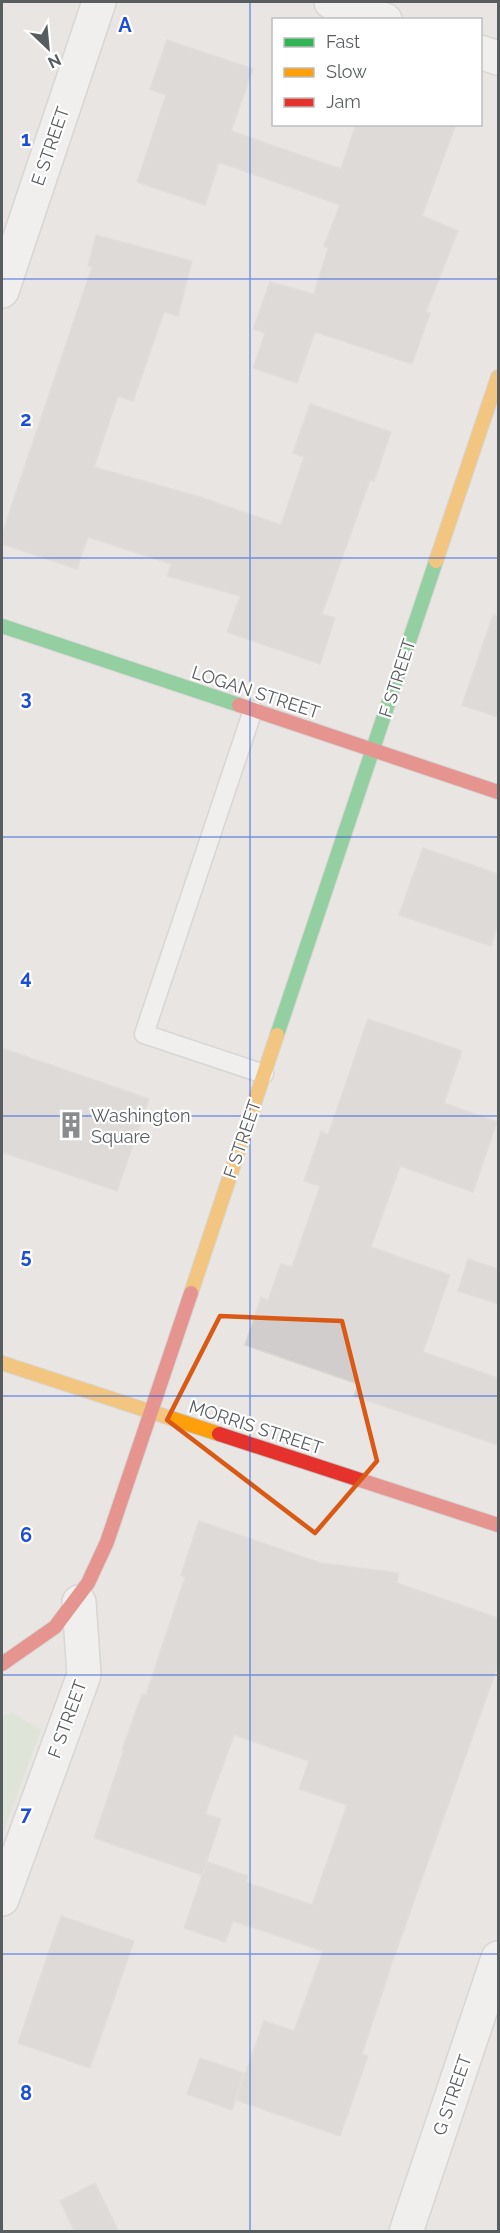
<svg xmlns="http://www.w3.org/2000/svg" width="500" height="2233" font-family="Raleway,sans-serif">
	<rect width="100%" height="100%" fill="#e8e5e2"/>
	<path fill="#d3e4cc" d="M11,1712L41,1730L2,1835V1717Z"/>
	<path fill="#d0cdcc" stroke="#d8d4d1" stroke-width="1.5" d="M167,40L253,69L231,131L341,169L356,124H456L422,216L458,231L426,312L430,313L412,364L315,332L297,383L253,368L265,333L253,329L270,282L314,294L328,248L324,246L340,205L219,162L205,205L137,182L166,95L150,89Z
		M96,235L192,261L178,316L164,312L133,401L118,396L94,467L200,497L281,525L304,457L293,453L310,404L391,432L374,481L370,480L322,614L335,618L320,664L227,632L240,596L167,576L171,564L88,537L77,569L2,544V534L92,267L88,266Z
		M493,615L498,616V717L462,705Z
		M423,848L498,874V924L491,946L399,915Z
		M368,1019L462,1051L444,1103L497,1122L473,1192L400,1166L371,1247L450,1275L423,1352L498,1378V1445L354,1396L358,1384L245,1345L261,1297L268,1300L281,1264L292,1267L320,1186L304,1181L321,1132L328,1135Z
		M2,1048L149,1099L117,1191L2,1152Z
		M468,1259L498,1269V1304L458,1291Z
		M199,1521L321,1563L398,1573L397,1583L498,1618V1665L393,1960L362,2054L368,2056L340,2136L236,2100L264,2021L294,2031L323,1951L233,1921L225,1942L184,1928L207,1862L248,1876L246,1882L312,1905L347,1805L299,1789L309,1761L234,1735L205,1814L221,1819L202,1875L94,1838L124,1750H122L142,1694L146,1695L185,1577L181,1575Z
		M61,1916L134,1941L90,2068L18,2043Z
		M200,2058L244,2073L232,2110L187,2094Z
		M95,2183L119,2232H75L60,2201Z"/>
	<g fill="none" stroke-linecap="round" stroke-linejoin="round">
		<defs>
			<path id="lane" d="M253,710L144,1034L264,1074"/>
			<path id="street" d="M331,2L385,20
				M480,52L498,58
				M2,291L99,2
				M2,1899L84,1675L79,1602
				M406,2232L498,1958"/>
			<path id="fast" d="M2,626L239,705
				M277,1035L436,561"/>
			<path id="slow" d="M436,561L498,377
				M191,1293L277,1035
				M2,1363L219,1434"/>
			<path id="jam" d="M239,705L498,792
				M219,1434L498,1525
				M2,1664L55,1627L88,1583L107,1542L191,1293"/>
		</defs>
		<use href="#lane" stroke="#c3c3c3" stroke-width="21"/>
		<use href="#street" stroke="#c3c3c3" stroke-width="36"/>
		<use href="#fast" stroke="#c3c3c3" stroke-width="16"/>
		<use href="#slow" stroke="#c3c3c3" stroke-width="16"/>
		<use href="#jam" stroke="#c3c3c3" stroke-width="16"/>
		<use href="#lane" stroke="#fcfbfb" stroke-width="18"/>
		<use href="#street" stroke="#fcfbfb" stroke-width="33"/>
		<use href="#fast" stroke="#30b455" stroke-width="14"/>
		<use href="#slow" stroke="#ff9f0a" stroke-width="14"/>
		<use href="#jam" stroke="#e5322d" stroke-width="14"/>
	</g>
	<path d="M0 0H500V2233H0ZM220,1316L342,1321L377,1461L315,1533L167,1420Z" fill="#e8e5e2" fill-opacity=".55" fill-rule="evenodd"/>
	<path fill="none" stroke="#da5914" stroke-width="4.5" stroke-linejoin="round" d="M220,1316L342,1321L377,1461L315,1533L167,1420Z"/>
	<path fill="none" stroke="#1d4ed8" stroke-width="1.5" stroke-opacity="0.55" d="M250,2V2232M2,279H498M2,558H498M2,837H498M2,1116H498M2,1396H498M2,1675H498M2,1954H498"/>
	<defs>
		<symbol id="building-bare" viewBox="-9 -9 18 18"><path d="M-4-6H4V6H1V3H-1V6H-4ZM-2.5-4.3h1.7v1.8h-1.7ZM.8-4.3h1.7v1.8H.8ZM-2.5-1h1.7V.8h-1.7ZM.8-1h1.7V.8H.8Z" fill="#8a8d8e" stroke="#fff" stroke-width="2.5" paint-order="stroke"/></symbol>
	</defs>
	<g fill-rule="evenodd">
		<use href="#building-bare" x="52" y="1106" width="38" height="38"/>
	</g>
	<g text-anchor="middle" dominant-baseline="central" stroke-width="4.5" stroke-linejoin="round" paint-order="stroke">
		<g font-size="18" fill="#585d60" stroke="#fff">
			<text transform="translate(50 146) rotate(-71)">E STREET</text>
			<text transform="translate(397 678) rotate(-72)">F STREET</text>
			<text transform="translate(256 692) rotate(18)">LOGAN STREET</text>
			<text transform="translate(242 1139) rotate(-71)">F STREET</text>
			<text transform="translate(256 1427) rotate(18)">MORRIS STREET</text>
			<text transform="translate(67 1719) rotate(-70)">F STREET</text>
			<text transform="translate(452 2095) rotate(-71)">G STREET</text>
		</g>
		<g font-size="18" fill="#585d60" stroke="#fff" text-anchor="start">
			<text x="91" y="1115">Washington<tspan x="91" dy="21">Square</tspan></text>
		</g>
	</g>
	<g font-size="20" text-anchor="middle" font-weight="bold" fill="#1d4ed8" stroke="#fff" stroke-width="4.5" stroke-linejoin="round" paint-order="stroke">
		<text x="125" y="32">A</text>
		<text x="26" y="146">1</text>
		<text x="26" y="426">2</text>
		<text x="26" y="705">3</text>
		<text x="26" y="984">4</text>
		<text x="26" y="1263">5</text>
		<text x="26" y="1542">6</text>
		<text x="26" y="1821">7</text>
		<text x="26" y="2100">8</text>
	</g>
	<rect width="500" height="2233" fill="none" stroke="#585d60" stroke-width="6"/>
	<rect x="272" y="18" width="210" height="108" fill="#ffffff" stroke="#bcbebf" stroke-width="1.5"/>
	<rect x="284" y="38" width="30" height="9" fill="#30b455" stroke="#bcbebf" stroke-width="1.5"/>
	<text x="326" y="48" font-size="18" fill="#585d60">Fast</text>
	<rect x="284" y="68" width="30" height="9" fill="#ff9f0a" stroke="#bcbebf" stroke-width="1.5"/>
	<text x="326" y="78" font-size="18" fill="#585d60">Slow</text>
	<rect x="284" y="98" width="30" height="9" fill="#e5322d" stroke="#bcbebf" stroke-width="1.5"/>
	<text x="326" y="108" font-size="18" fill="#585d60">Jam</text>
	<g transform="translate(48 48) rotate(154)" stroke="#ffffff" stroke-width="4.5" paint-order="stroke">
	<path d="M0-4.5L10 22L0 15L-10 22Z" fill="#585d60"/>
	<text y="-9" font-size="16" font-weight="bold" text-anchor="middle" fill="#585d60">N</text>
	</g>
</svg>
